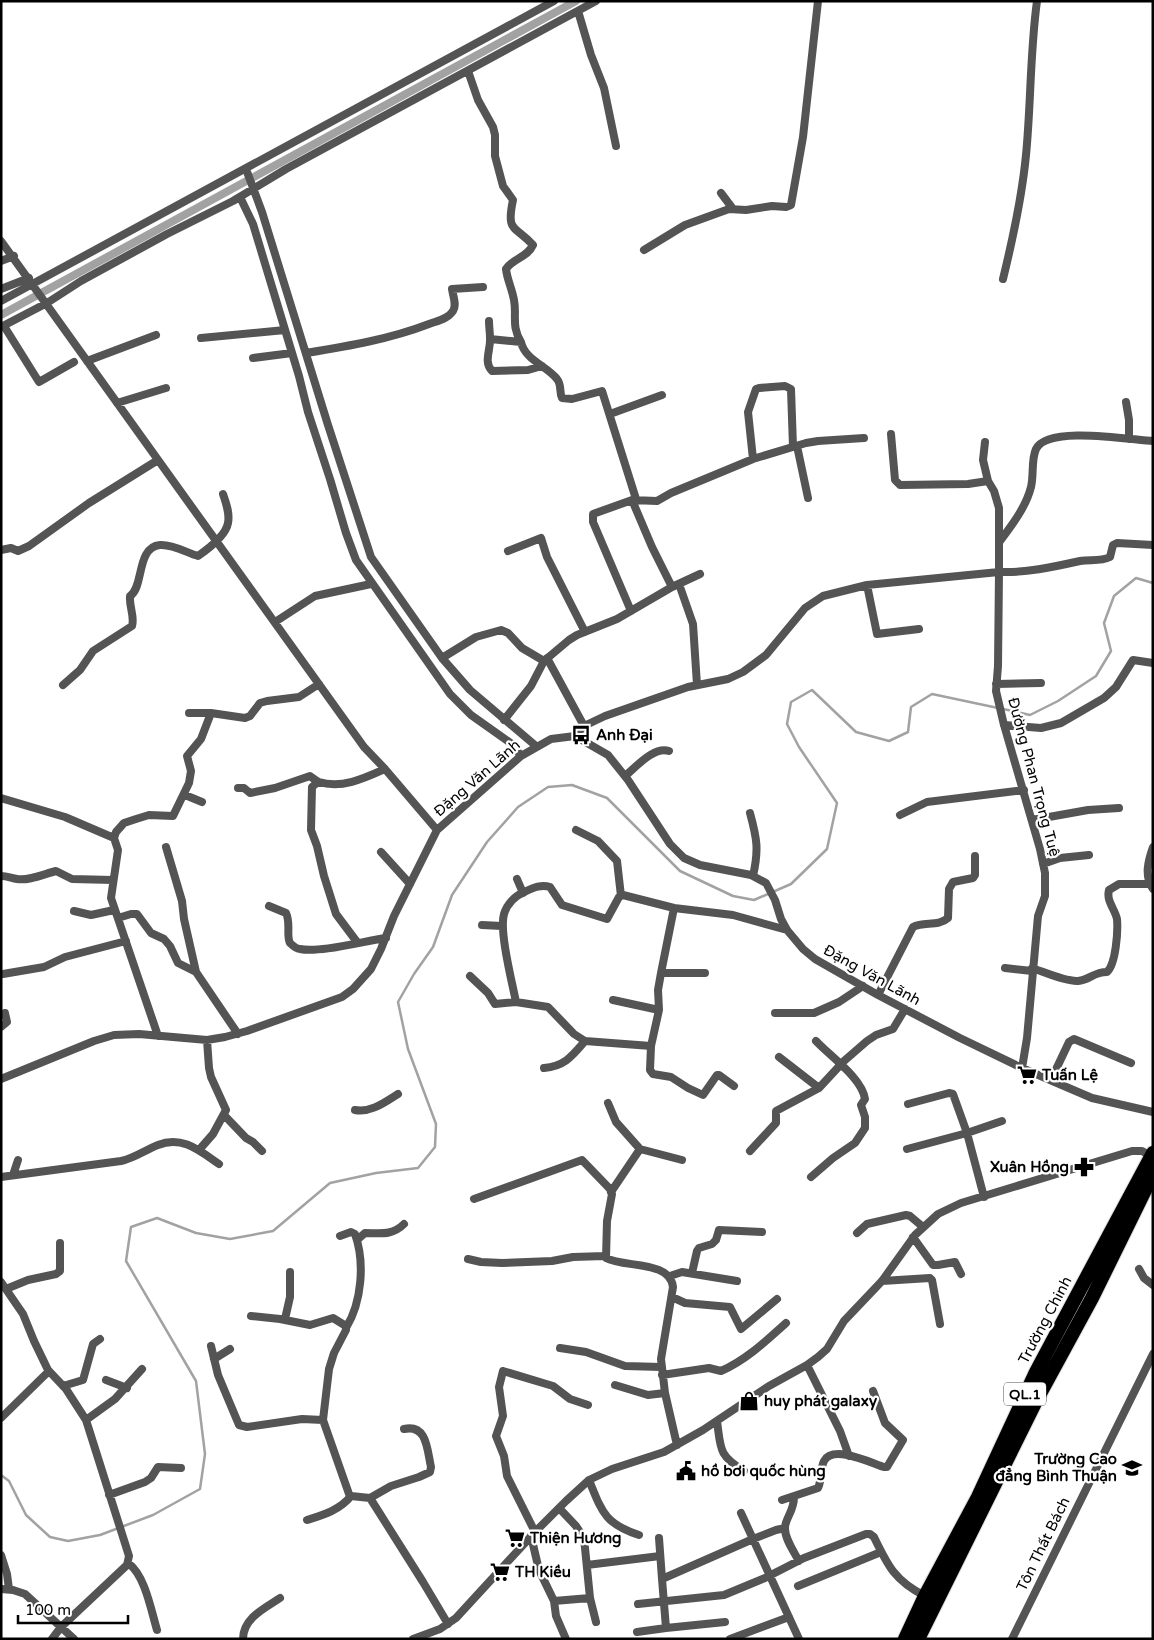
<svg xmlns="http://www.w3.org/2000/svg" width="1154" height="1640" font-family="'Varela Round',sans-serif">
	<rect width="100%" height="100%" fill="#fff"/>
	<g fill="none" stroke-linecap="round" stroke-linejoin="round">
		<path stroke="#a2a2a2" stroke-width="2.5" d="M1003,709L1030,715L1058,701L1096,676L1111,651L1104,623L1114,596L1136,578L1153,583
			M1,1475L9,1481L26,1515L50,1537L68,1541L100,1535L153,1515L200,1489L205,1454L196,1381L126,1261L131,1227L157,1218L196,1233L230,1239L273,1231L330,1183L376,1173L418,1168L435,1147L436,1124L408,1049L398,1002L414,974L433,947L452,895L487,842L518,807L548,787L572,785L607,798L680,871L733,896L754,900L791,884L827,849L837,803L799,747L787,724L791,702L812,690L856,732L889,741L908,732L911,707L932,694L998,708"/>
		<path stroke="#a2a2a2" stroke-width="8" d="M1,315L576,1"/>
		<defs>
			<path id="highway" d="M905,1639L925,1596L978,1497L1036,1372L1153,1153
				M918,1639L1036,1401L1092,1298L1153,1174"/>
		</defs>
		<use href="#highway" stroke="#dbdbdb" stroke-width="16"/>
		<path stroke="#545454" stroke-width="8" d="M578,11L591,55L604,88L616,146
			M468,71L478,100L493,127L495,135V156L503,186L513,200C506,233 515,225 533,245C527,258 513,258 506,269C507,279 512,289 514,300C517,315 511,326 521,342
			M246,169L262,212L328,425L371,557L442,658L470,690L536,746
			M721,193L733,209
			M240,197L253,224L299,376L308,412L330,479L346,533L356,560L450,694L471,715L512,744L521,756
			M1,241L364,747L385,769L437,830
			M644,250L685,225L729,209L746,210L772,206L786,207L791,205L803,137L818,1
			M1,261L14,256
			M1003,279C1013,238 1022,197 1026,155C1031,104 1030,52 1037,1
			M1,289L29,278
			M1,301L554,1
			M489,321C489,327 490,332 490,338C491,349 483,362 492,371L528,370L542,366
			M4,326L39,382L74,362
			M1,327L47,303L81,281L167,234L233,201L286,169L596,1
			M201,338L285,330
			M490,339L521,342C525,360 547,366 557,379C562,385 559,392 562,398L572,399L602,391L636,499
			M306,353C349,346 390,339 429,324C437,321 448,319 453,311C457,305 453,296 452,289L483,287
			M253,358L292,353
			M87,361L156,335
			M1126,402L1129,420V439
			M117,403L166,388
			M610,414L662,395
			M891,434L895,480L900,485L968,484L988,481
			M985,442L983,460L988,481L994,491L999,508V572C1027,573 1053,567 1080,561C1090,559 1100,562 1110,557L1113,545L1117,543L1153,545
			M797,446L808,498
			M753,459L748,412L756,389L759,388L785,386L791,389L793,447
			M632,500L652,547L672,587
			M1000,541C1012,525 1026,507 1031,487C1034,475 1031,460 1036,449C1048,425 1131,440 1153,441
			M1,550L11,548L18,551L29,546L89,503L158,460
			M508,551L541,538L547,557L585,632
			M679,584L693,624L697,685
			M867,585L877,634L919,629
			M631,611L593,522V514L632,500L657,501L671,493L753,459L806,443L818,441L864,438
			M275,622L315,596L371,584
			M442,658L476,637L501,630L508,633L522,648L544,661
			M547,658L584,726
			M996,684L1041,683
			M63,685L80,670L93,651L132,626C135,617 129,607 130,596C144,588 136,547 160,545C173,544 187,553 198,556C208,549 226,535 228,523C230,513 226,503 223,494
			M189,713H211
			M504,720L531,686L544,661L569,640L577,635L617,619L672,587L700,574
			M1004,725L1041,728L1061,723L1104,698L1116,687L1133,660L1153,663
			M575,736L584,726L605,716L688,687L728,679L743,672L766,655L805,608L823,596L867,585L999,572L998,666L996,691L1004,725L1040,849L1045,873V896L1038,916L1027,1038L1022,1068
			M625,776C636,767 654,746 669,751
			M318,782L312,787L311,830L317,846L324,876L336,914L357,942
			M238,788H244L250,793L275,788L310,776C313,778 316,781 319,782C342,789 365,778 385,769
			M185,795L202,802
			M1,798L65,817L114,838
			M750,813C757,839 759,849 753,876
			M900,815L927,802L1024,790
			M1032,820L1088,810L1119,808
			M576,830L598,841L617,861L621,896
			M166,847L182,901L184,919L196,972L238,1034
			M1153,847C1148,861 1144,876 1153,889
			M381,852L410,884
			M1043,864L1060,858L1089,855
			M1,876C7,876 11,878 17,879C29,881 44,874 56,871L72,879L113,880
			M517,879L523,893
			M269,906L286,913C291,923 286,936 290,943C293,946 296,949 300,949C320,953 364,941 386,938
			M674,908L661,973L658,990L659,1010L651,1046L650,1070L653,1074L671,1077L688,1088L703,1095L717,1075H719L734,1086
			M74,911L91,915L114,910
			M118,918L131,914H137L151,933L164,939L170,946L178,963L196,972
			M482,925L502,926
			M1005,968L1032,971
			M1032,968C1044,972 1066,982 1078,981C1090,980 1093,972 1107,972C1116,964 1118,931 1117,919C1115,909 1106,901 1109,890L1119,884H1149
			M661,973H705
			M3,974L44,967L65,957L126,941
			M470,976L488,993L495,1004L516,1002L548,1007L574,1034L585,1041L651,1046
			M878,995L913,927C924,921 938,927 948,918L949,889L953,882L973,878L975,875V856
			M613,1000L659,1010
			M516,1002C512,982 499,931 504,914C507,904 515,896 524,892C533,888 541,884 550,887L562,905L607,919L619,897L623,895L674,908L733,915L787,930
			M775,1013H814L839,1002L863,986
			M1,1027L7,1022L5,1013
			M158,1036L111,898L118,850L114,838L116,832L124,823L136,819L149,815L173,816L189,783L191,771L187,756L201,739L211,713L245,718L250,716L260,703L267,701L299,697L319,684
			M779,1057L819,1088
			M544,1068C565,1066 572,1056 585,1041
			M1,1079L94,1041L114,1035L139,1034L207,1040L225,1037L247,1031L342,997L353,989L371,969L381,949L394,916L437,830L521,756L551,739L575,736L608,755L628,780L670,844L684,858L700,865L751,875L766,883L775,900L781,919L787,930L803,949L815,959L878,995L960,1038L1022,1068L1092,1098L1153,1112
			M1051,1080L1069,1042L1074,1039L1131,1063
			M608,1103L616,1122L640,1149
			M908,1104L949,1093L953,1094L967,1133L984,1197
			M355,1110C371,1113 385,1102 398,1094
			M224,1115L246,1138L253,1142L262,1151
			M907,1149L967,1133L1002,1121
			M199,1150L213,1134L226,1110L211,1077L209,1068L207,1040
			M750,1151L776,1123V1111L819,1088L844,1061L867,1041L876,1035L893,1029L905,1009
			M13,1175L18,1160
			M1,1177L121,1161C135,1158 145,1150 158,1145C182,1135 200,1151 219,1164
			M811,1177L833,1158L855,1143L865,1128V1117L861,1105L865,1099C862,1078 831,1057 816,1041
			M611,1192L640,1149L682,1160
			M474,1199L582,1160L610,1189L612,1194L607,1221L606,1258C624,1268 670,1260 673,1287L661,1359L665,1393L677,1445
			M857,1233L867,1224L906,1215L910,1216L923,1227
			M340,1236L351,1232L355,1234C365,1262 362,1302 346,1328
			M913,1237L933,1265H938L955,1262L961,1274
			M357,1240L365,1233C380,1233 392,1236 404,1224
			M468,1259L481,1262L502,1263L552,1261L573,1257L605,1256
			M1139,1269L1144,1278L1153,1285
			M692,1273L697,1251L699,1248L712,1244L716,1240L719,1230L762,1232
			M670,1276L682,1272L737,1281
			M882,1281L930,1278L932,1280L940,1324
			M1,1282L23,1314L34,1341L48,1370L66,1389L86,1420L129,1556L127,1565L61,1627L52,1639
			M6,1289L28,1280L56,1274L60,1271V1243
			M672,1297L685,1303L730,1307L741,1329L777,1299
			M251,1316L280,1319L310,1325L333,1318L346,1326V1330L334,1353L329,1369L323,1420L349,1494L351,1496L370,1498L423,1582L448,1624
			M285,1319L290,1297V1272
			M211,1346L218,1375L239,1425L247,1427L302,1419L323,1420
			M560,1348L586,1352L625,1366L661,1367
			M214,1359L230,1349
			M807,1365L840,1431L849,1456
			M662,1375L709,1368L721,1371C746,1360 766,1341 786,1323
			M106,1380L127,1388
			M615,1385L648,1395L665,1393
			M63,1386L83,1380L93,1344L100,1339
			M1,1418L49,1371
			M86,1420L115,1399L142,1369
			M717,1421C721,1449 718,1455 744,1471
			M589,1480C602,1512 605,1524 639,1535
			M109,1495L145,1482L151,1478L158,1467L181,1468
			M794,1497C794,1511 786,1517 785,1527C784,1538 794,1552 799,1561
			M370,1498L391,1486L419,1477L430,1472L431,1467C427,1449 427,1424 404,1429
			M782,1500L818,1488C822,1480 820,1469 824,1461C833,1444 871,1463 884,1467H887L903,1440L885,1423L873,1391
			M741,1513L799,1639
			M307,1520C323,1515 340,1510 351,1496
			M535,1532L507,1476L504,1456L496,1436L503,1416L499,1387L503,1371L553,1386L570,1399L588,1405
			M531,1536L539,1570L554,1601L556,1616L566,1639
			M659,1538L662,1579
			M1,1555L7,1574L9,1589
			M128,1563C145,1575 151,1610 157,1630
			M587,1565L660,1556
			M798,1586L881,1552
			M1,1589L13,1590L25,1594L74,1639
			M590,1598L596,1622
			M554,1601L590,1598L584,1538L576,1526L559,1508
			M638,1604L724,1595L765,1578L804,1558L866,1534H870L874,1537C888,1566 895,1581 925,1596
			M666,1628L725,1622
			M637,1632L666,1628L662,1579L753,1539L776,1530L785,1528
			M243,1639C243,1618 265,1608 280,1598
			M413,1639L440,1629L456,1618L535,1532L566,1501L589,1480L612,1469L664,1452L703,1430L769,1386L807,1365L818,1357L827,1349L844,1321L882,1281L915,1235L938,1214L961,1203L1132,1151H1142L1153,1157
			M730,1639L789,1617
			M1012,1639L1153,1354"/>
		<use href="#highway" stroke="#000" stroke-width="14"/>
	</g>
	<defs>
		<symbol id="bus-bare" viewBox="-9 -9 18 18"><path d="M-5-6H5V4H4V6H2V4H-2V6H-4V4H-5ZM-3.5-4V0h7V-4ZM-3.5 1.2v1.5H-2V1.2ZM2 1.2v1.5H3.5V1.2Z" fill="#000" stroke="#fff" stroke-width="2.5" paint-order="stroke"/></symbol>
		<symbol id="supermarket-bare" viewBox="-9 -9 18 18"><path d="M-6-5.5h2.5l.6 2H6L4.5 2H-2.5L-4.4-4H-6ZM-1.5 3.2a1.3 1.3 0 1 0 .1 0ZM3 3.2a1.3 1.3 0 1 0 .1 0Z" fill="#000" stroke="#fff" stroke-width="2.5" paint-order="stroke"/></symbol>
		<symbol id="pharmacy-bare" viewBox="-9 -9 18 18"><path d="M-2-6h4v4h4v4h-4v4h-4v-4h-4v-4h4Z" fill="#000" stroke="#fff" stroke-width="2.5" paint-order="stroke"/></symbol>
		<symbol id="shop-bare" viewBox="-9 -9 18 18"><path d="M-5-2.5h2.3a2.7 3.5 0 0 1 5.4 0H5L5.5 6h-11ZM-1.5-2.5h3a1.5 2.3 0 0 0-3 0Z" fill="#000" stroke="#fff" stroke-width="2.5" paint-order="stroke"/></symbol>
		<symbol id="university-bare" viewBox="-9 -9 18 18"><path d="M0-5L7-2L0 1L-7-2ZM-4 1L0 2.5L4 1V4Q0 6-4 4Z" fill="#000" stroke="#fff" stroke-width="2.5" paint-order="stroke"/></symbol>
		<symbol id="civic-bare" viewBox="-9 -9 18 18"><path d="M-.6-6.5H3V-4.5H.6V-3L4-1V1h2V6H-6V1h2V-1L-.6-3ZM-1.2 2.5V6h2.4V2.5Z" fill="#000" stroke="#fff" stroke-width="2.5" paint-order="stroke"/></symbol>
	</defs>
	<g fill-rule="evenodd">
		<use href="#bus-bare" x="567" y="721" width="28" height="28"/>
		<use href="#supermarket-bare" x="1013" y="1061" width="28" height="28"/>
		<use href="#pharmacy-bare" x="1070" y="1153" width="28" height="28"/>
		<use href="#shop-bare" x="735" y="1387" width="28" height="28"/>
		<use href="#university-bare" x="1118" y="1454" width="28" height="28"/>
		<use href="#civic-bare" x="672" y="1457" width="28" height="28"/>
		<use href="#supermarket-bare" x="501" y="1524" width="28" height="28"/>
		<use href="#supermarket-bare" x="486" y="1558" width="28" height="28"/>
	</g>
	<g text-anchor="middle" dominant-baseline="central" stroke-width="4.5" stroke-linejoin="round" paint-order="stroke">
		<rect fill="#fff" stroke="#4c4c4c" stroke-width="1" x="1004" y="1382.5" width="42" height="23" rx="4"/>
		<g font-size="14" font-weight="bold" fill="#000">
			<text x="1025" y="1394">QL.1</text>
		</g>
		<g font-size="15" font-weight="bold" fill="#000" stroke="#fff" text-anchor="start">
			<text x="596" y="735">Anh Đại</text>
			<text x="1042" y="1075">Tuấn Lệ</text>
			<text x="1069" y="1167" text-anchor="end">Xuân Hồng</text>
			<text x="764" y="1401">huy phát galaxy</text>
			<text x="1117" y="1459" text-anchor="end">Trường Cao<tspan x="1117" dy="17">đẳng Bình Thuận</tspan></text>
			<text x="701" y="1471">hồ bơi quốc hùng</text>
			<text x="530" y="1538">Thiện Hương</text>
			<text x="515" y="1572">TH Kiều</text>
		</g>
		<g font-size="15" fill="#000" stroke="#fff">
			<text transform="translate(1034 777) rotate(75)">Đường Phan Trọng Tuệ</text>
			<text transform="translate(477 778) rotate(-41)">Đặng Văn Lãnh</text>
			<text transform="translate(872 975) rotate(29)">Đặng Văn Lãnh</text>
			<text transform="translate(1045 1320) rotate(-62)">Trường Chinh</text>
			<text transform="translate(1043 1544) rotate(-64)">Tôn Thất Bách</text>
		</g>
	</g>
	<rect width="1154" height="1640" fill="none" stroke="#000000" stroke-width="5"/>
	<path d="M18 1615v8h110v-8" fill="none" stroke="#000000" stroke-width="2.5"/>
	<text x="25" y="1615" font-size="15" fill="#000000" stroke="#ffffff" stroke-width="4" paint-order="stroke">100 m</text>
</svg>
